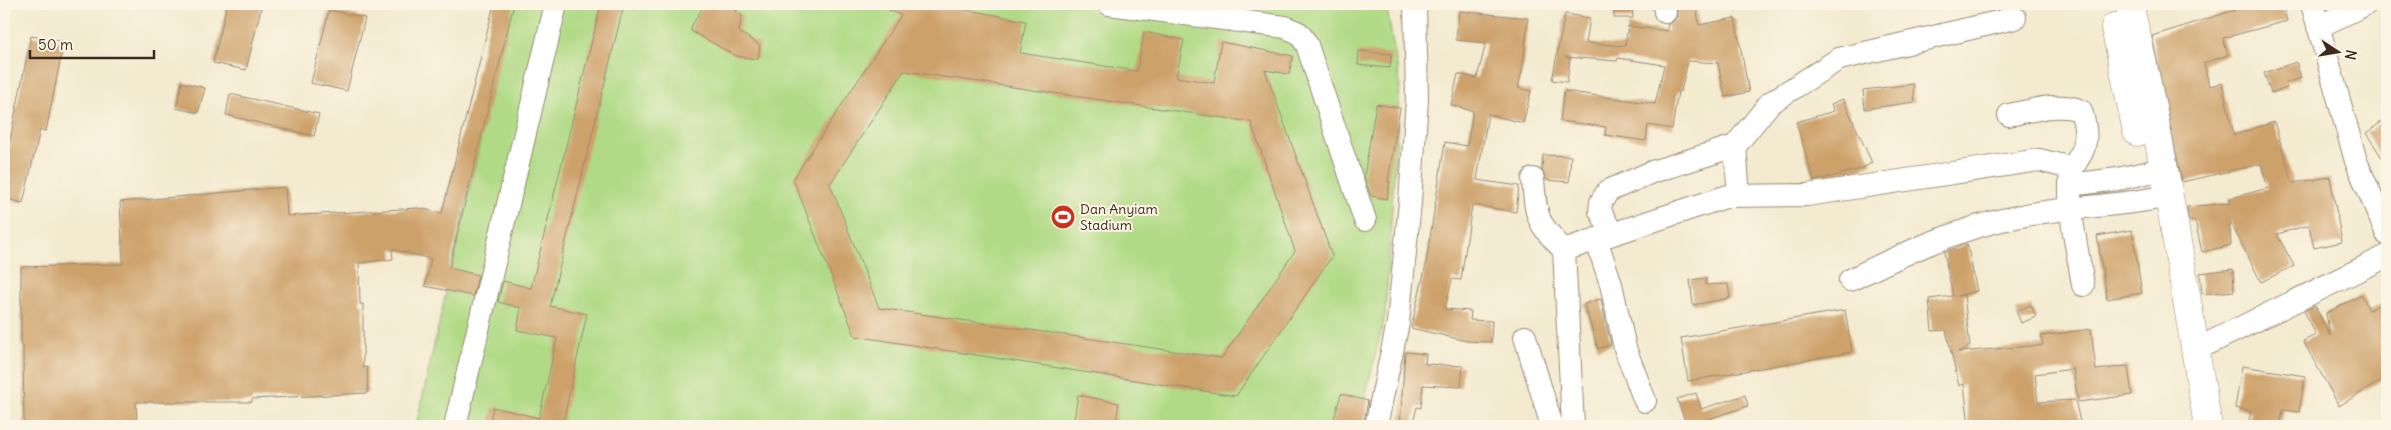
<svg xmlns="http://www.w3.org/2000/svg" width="2391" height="430" font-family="Delius,sans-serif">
	<rect width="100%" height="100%" fill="#fcf5e5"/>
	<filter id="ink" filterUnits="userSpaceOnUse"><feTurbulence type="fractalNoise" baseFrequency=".02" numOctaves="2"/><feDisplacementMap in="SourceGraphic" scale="10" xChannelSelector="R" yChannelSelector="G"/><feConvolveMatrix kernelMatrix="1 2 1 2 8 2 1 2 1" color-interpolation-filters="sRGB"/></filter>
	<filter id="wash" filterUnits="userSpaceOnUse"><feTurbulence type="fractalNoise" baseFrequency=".0096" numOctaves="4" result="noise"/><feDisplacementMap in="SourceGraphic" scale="20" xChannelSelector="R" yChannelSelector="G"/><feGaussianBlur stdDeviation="1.12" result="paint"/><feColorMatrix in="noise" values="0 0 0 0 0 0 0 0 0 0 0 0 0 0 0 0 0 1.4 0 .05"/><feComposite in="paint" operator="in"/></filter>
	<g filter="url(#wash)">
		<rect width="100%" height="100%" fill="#f3eacf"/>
		<path fill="#b0da85" stroke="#768252" d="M511,4H1386L1400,83L1385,316L1358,426H416Z"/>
		<g id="blocks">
			<path fill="#cda16b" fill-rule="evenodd" d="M227,4H262L246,70L213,63Z
				M494,4H514L449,268L478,275L473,296L425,286L431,259L392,249L393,259L359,263L360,304H363V368L367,367L368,393L252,399V402H136L137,426H24L23,346H21V267L123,264L120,202L285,187L287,216L418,208L442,213Z
				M601,4H624L550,306L587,314L562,426H489L493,407L539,418L557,338L517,330L521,308L498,302L503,281L531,288Z
				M705,4H738L736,14L742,15L739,32L760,45L758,59L736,56L691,31L692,25Z
				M875,4H938L1026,21L1020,53L1137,71L1144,32L1184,40L1176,77L1214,83L1221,42L1293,56L1289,74L1265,70L1332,256L1236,396L855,336L793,179L901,15ZM904,71L1251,122L1295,251L1222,358L879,308L830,184Z
				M1614,4H1632L1633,18H1614Z
				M1677,4H1696L1699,25L1735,18L1749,92L1725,97L1718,63L1688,61L1681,91H1678L1672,129L1648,125L1646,141L1605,135L1606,127L1560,121L1564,91L1655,104L1664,65L1618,58L1617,61L1565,57L1570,58L1567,82L1552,80L1565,14L1590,18L1586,43L1625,46L1628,26L1668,31L1667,25L1673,22L1677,17Z
				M2233,4H2282L2287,21L2223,38L2228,55L2204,63L2209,86L2222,83L2234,135L2274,122L2293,183L2330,177L2342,242L2314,248L2309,225L2277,234L2294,266L2261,282L2229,219L2231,245L2202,252L2195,221H2189L2187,207L2230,203L2228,199L2268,188L2261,164L2182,182L2152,36L2235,10Z
				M329,10L365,18L347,91L311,83Z
				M1459,11L1528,18L1523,67L1518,88L1531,91L1523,123L1488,114L1477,180L1519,186L1516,212L1472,205L1461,280L1452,279L1445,309L1471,311L1470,320L1492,321L1491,342L1467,341L1411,328L1425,269L1445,142L1467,146L1473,111L1451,105L1458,74L1477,78L1486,43L1456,40Z
				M31,36L64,42L46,131L40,130L23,203L4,198V170Z
				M1359,51L1391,54L1390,68L1358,65Z
				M2296,62L2301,78L2285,83L2287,88L2271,93L2264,73Z
				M182,82L205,88L198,113L176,108Z
				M1913,84L1915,102L1865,109L1863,90Z
				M230,94L319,114L314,136L226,115Z
				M1843,99L1872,163L1861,169L1814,181L1796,122L1834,111L1831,104Z
				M1376,104L1400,108L1388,182H1390L1387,199L1371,196L1364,176Z
				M2387,118V165L2366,133Z
				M1543,155L1571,156L1569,182L1546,180L1542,170Z
				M2132,230L2142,293L2107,299L2097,236Z
				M1967,244L1977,291L1958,296L1964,295L1970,346L1958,352L2043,345L2041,336L2091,329L2096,370L2128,366L2132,395L2078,402L2073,369L2035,374L2038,402L2075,400L2081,426H1969L1964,384L1959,386L1946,330L1932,331L1929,299L1953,296L1944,252Z
				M2233,269L2234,291L2202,294L2200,273Z
				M1706,278V285L1728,284L1730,298L1693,305L1690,280Z
				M2362,295L2369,310L2383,303L2387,311V377L2339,406L2303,341L2316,335L2304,311L2315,306L2330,336L2326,313Z
				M1601,299L1611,345L1598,349L1584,304Z
				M2031,305L2036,317L2021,323L2016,311Z
				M1845,310L1852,352L1688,381L1681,338Z
				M1405,352L1426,354L1425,364L1463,366L1461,387L1423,385L1421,408L1417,407L1412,426H1400Z
				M2242,366L2305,376L2299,412L2283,410L2280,426H2248L2251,411L2235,408Z
				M1696,393L1701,409L1745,395L1748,406L1687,426L1677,399Z
				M1341,394L1368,401L1363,426H1332Z
				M1078,395L1119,403L1115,426H1073Z"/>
		</g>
	</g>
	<g filter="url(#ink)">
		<use href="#blocks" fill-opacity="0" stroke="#978a76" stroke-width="1"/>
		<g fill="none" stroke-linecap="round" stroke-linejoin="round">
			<defs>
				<path id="minor" d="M1109,4L1285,27L1299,33L1307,45L1365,220
					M1664,4L1665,12
					M2312,4L2356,161L2387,234
					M2318,27L2366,4
					M2009,115C2030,111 2060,101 2081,111C2085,123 2088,139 2082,152C2075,165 2070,168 2070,184C2069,217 2078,252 2083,285
					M1533,179C1536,217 1536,222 1564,250
					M2070,185L2118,179L2163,169
					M1739,196L1735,146L1770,103L1839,59L2015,18
					M1612,233L1600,211L1601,202L1608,191L1652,172L1735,146
					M1596,239L1611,284L1625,348L1645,401
					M1850,280C1905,253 1960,227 2021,216C2069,206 2119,207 2168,196
					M1525,337L1552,426
					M2195,350L2387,256
					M455,426L556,4
					M1376,426L1398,323L1410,202L1417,99L1415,4
					M1573,426L1564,250L1728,196L1807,195L2039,160L2071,168"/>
				<path id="major" d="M2129,4C2163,143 2184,285 2208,426
					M2115,27L2137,132"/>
			</defs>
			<use href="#minor" stroke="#978a76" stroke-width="24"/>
			<use href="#major" stroke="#978a76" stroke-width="29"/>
			<use href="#minor" stroke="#fff" stroke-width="22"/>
			<use href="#major" stroke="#fff" stroke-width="28"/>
		</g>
	</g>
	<defs>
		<symbol id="stadium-disc" viewBox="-11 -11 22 22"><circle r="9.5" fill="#c8321e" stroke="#fcf5e5"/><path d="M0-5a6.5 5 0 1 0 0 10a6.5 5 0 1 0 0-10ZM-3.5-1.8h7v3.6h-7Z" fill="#fff"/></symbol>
	</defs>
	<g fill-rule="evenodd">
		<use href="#stadium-disc" x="1049" y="203" width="28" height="28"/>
	</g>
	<g text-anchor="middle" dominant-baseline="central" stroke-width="4" stroke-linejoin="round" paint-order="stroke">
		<g font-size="14" fill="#3b2a1e" stroke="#fcf5e5" text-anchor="start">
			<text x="1080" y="209">Dan Anyiam<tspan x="1080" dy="16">Stadium</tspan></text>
		</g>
	</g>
	<rect width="2391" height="430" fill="none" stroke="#fcf5e5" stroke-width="20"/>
	<g transform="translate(2338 52) rotate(102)" stroke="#fcf5e5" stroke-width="4" paint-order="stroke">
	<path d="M0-4L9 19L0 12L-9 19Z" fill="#3b2a1e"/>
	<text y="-8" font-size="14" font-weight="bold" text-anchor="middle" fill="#3b2a1e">N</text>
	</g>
	<path d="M30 50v8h124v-8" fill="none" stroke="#3b2a1e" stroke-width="2.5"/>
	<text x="38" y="50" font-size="15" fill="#3b2a1e" stroke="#fcf5e5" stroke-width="4" paint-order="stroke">50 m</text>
</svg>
